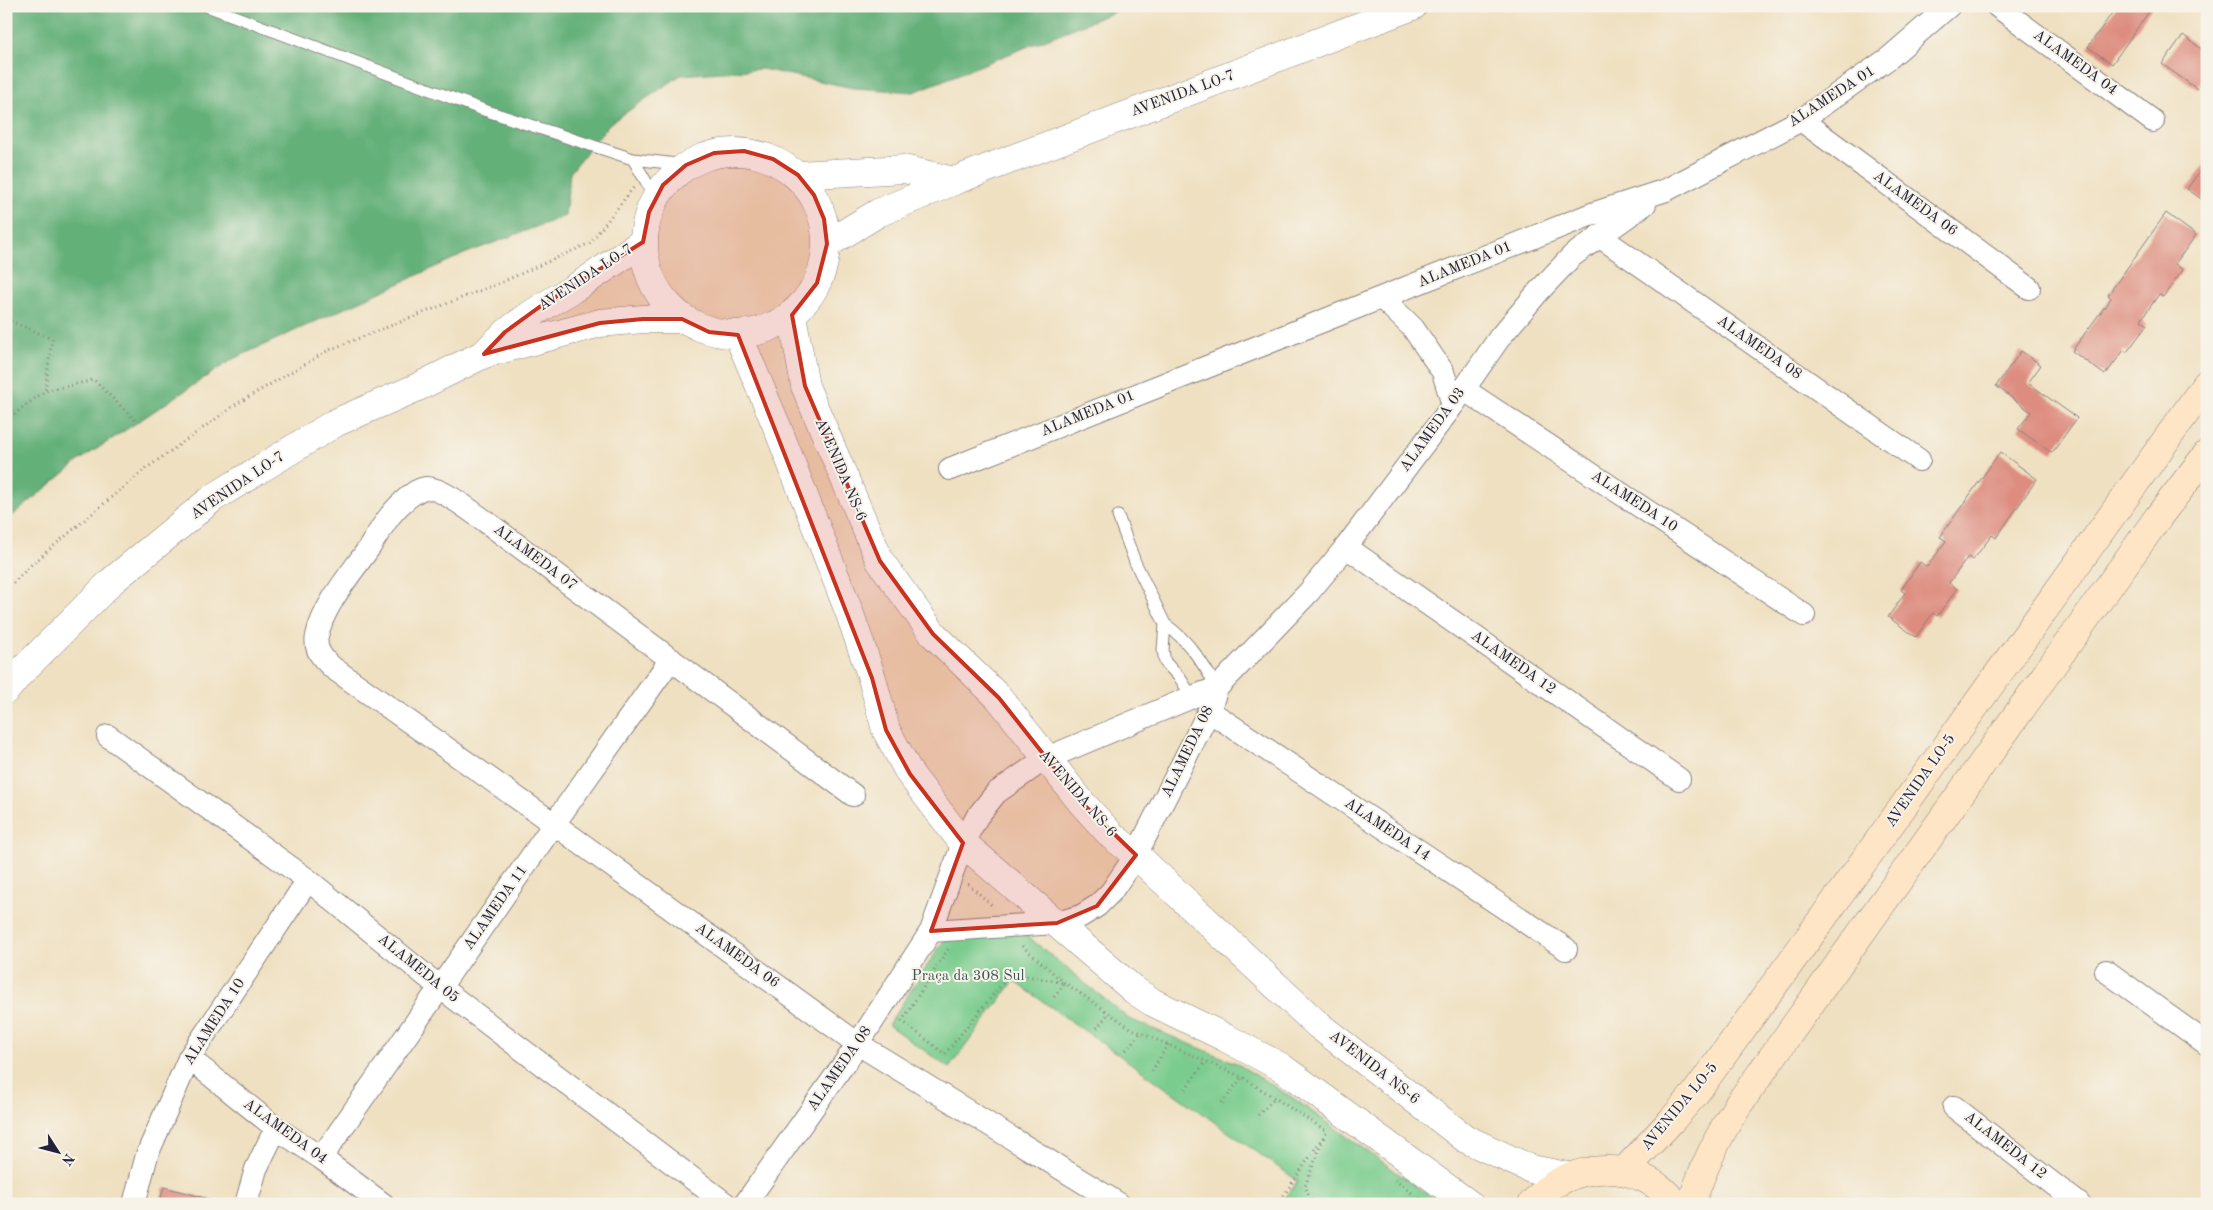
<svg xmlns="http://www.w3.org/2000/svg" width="2213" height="1210" font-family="'Old Standard TT',serif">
	<rect width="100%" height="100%" fill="#f7f3e8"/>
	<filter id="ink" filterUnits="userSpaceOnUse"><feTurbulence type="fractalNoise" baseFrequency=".02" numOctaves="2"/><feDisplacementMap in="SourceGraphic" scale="10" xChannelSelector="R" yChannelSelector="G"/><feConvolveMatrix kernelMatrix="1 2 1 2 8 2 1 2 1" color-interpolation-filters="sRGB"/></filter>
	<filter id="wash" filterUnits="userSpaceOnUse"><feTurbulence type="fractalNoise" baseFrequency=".0096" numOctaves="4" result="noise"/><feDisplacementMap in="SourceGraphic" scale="20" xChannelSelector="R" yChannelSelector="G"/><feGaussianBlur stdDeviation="1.12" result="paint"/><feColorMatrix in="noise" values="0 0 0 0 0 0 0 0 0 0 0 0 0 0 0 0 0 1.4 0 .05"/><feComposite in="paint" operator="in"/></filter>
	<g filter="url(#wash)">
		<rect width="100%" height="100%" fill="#efe0c1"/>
		<path fill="#7acc8e" stroke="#4e7764" d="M1021,931L1129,1019L1236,1063L1293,1098L1441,1204H1281L1298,1181L1014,981L949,1068L888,1025L949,933Z"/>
		<path fill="#63b079" stroke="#42695a" d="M6,6H1129L914,92L853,88L762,69L681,75L609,124L570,173L565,216L464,254L233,359L80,460L6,521Z"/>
		<g id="blocks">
			<path fill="#dd8c7f" d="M2117,6H2153L2112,64L2088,47Z
				M2183,35L2207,53V75L2197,89L2162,64Z
				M2207,161V203L2187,189Z
				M2166,213L2196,235L2175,264L2183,270L2163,297L2159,294L2141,320L2147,325L2127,352L2124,350L2105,375L2072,351L2111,298L2108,295Z
				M2021,351L2041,365L2028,383L2077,418L2052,453L2018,429L2031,412L1996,386Z
				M2000,452L2037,479L1996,538L1992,535L1973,560L1968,557L1949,583L1957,589L1937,616L1933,613L1916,637L1888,617L1905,593L1901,590L1920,562L1927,567L1946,541L1940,537Z
				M164,1187L209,1199V1204H159Z"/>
		</g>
	</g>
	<g filter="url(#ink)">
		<use href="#blocks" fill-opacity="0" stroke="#88817e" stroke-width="1"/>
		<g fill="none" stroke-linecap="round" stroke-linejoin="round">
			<defs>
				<path id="service" d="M207,6L481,109L633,159L686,165
					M633,159L655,197
					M1118,516L1135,562L1165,624L1163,650L1165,662L1180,678L1192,697
					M1165,624C1189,641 1203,663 1217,688"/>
				<path id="minor" d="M1997,6L2153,121
					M1801,120L2029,288
					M1599,236L1919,460
					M1382,298L1413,328L1443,372L1453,405
					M1463,389L1804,615
					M950,469L1592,214L1666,190L1801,120L1889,58L1949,6
					M1346,547L1679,779
					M1209,711L1566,949
					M108,736L308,880L441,988L726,1204
					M853,795L485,521C472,512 441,487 426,488C418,489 408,497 403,502C389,514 379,532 369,548C352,572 323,606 317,636C314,650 323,659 333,668L554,824L858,1044L1119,1204
					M931,931L1057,923L1081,916L1097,906L1111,892L1136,855L1209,711L1217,688L1309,592L1346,547L1453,405L1500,337L1539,291L1572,256L1645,204
					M2106,971L2207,1044
					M189,1058L276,1128L321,1158L383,1204
					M1954,1107L2079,1204
					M321,1158L554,824L671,659
					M134,1204L147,1155L189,1058L308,880
					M246,1204L256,1169L276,1128
					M745,1204L858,1044L931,931L963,843L977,817L996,793L1045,759L1192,697L1217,688"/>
				<path id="tertiary" d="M644 243a91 91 0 1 1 182 0a91 91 0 1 1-182 0Z
					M798,175L904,169L954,181
					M827,244L878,213L954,181L1413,6
					M792,315L805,386L880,561L933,634L999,698L1082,803L1112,836L1136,855L1318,1025L1466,1139L1531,1169L1567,1176
					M738,335L778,429L850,614L872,678L886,730L910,774L963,843L1134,990L1152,1002L1226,1038L1281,1067L1469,1204
					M487,351C513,324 540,308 573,289C597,274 620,258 643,242
					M6,690L20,673L112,581L213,498L335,423L418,387L484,354L600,323L643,319H682"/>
				<path id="secondary" d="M1624,1171L1671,1121L1694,1095L1841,893L2207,383
					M1532,1204C1566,1161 1641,1156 1675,1204
					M1691,1204C1703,1168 1717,1137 1738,1105L2159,516L2207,454"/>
			</defs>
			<use href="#service" stroke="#88817e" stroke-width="13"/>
			<use href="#minor" stroke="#88817e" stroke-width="24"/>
			<use href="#tertiary" stroke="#88817e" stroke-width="29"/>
			<use href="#secondary" stroke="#88817e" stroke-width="29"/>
			<path stroke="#88817e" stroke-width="3" stroke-dasharray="1 4" stroke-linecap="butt" d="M6,319L52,339L45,391
				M6,420L45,391L94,380L137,422
				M6,590L31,565L144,470L238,403L329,350L502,282L590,243L634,187
				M968,884L994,907
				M1022,946L1065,983L1132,1029L1242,1077L1325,1130
				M948,949L902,1021L945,1054L1011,973L1065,983
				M1054,997L1065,983
				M1097,1028L1109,1013
				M1126,1050L1141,1032
				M1152,1071L1168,1044
				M1185,1089L1206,1061
				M1222,1103L1242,1077
				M1258,1115L1275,1098
				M1395,1180L1426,1204
				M1278,1204L1327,1131
				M1312,1204L1305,1186L1324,1137"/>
			<use href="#service" stroke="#fff" stroke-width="11"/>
			<use href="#minor" stroke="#fff" stroke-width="22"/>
			<use href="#tertiary" stroke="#fff" stroke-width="28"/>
			<use href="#secondary" stroke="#fde5c5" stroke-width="28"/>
		</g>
	</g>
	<path fill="#c8321e" fill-opacity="0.2" stroke="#c8321e" stroke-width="4" stroke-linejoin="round" d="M744,151L773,159L798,175L814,195L824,219L827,244L817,283L792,315L805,386L880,561L933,634L999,698L1082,803L1136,855L1097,906L1057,923L931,931L963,843L910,774L886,730L872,678L738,335L709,332L682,319H643L600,323L484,354L505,332L538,308L643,242L649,212L663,185L686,165L714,153Z"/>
	<g text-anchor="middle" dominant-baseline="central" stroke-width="4" stroke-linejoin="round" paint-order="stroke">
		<g font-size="15" fill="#22223b" stroke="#f7f3e8">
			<text transform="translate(2075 63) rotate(36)">ALAMEDA 04</text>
			<text transform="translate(1183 94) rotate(-20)">AVENIDA LO-7</text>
			<text transform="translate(1832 97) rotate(-33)">ALAMEDA 01</text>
			<text transform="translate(1915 204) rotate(36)">ALAMEDA 06</text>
			<text transform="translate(1465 265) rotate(-22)">ALAMEDA 01</text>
			<text transform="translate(586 278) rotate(-33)">AVENIDA LO-7</text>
			<text transform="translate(1759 348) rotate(35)">ALAMEDA 08</text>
			<text transform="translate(1088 414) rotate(-22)">ALAMEDA 01</text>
			<text transform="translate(1433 430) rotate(-54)">ALAMEDA 03</text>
			<text transform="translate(840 470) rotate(67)">AVENIDA NS-6</text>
			<text transform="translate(238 486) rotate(-34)">AVENIDA LO-7</text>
			<text transform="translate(1634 502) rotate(33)">ALAMEDA 10</text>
			<text transform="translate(535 558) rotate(37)">ALAMEDA 07</text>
			<text transform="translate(1513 663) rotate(35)">ALAMEDA 12</text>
			<text transform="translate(1188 752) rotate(-64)">ALAMEDA 08</text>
			<text transform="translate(1921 781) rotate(-55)">AVENIDA LO-5</text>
			<text transform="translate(1077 794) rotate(49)">AVENIDA NS-6</text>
			<text transform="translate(1387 830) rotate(34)">ALAMEDA 14</text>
			<text transform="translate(496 908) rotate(-55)">ALAMEDA 11</text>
			<text transform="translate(737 956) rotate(36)">ALAMEDA 06</text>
			<text transform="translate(418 969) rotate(39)">ALAMEDA 05</text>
			<text transform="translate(215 1022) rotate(-57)">ALAMEDA 10</text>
			<text transform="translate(1374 1068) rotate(38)">AVENIDA NS-6</text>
			<text transform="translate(840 1069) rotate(-55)">ALAMEDA 08</text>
			<text transform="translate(1680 1107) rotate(-50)">AVENIDA LO-5</text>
			<text transform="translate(285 1132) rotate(36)">ALAMEDA 04</text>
			<text transform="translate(2005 1146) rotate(38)">ALAMEDA 12</text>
		</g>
		<g font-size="15" fill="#3c5554" stroke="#f7f3e8">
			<text x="968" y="976">Praça da 308 Sul</text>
		</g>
	</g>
	<rect width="2213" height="1210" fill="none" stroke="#f7f3e8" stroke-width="25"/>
	<g transform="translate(58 1152) rotate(126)" stroke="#f7f3e8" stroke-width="4" paint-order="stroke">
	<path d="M0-4L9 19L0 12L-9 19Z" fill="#22223b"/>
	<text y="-8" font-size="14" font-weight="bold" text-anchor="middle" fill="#22223b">N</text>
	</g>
</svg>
